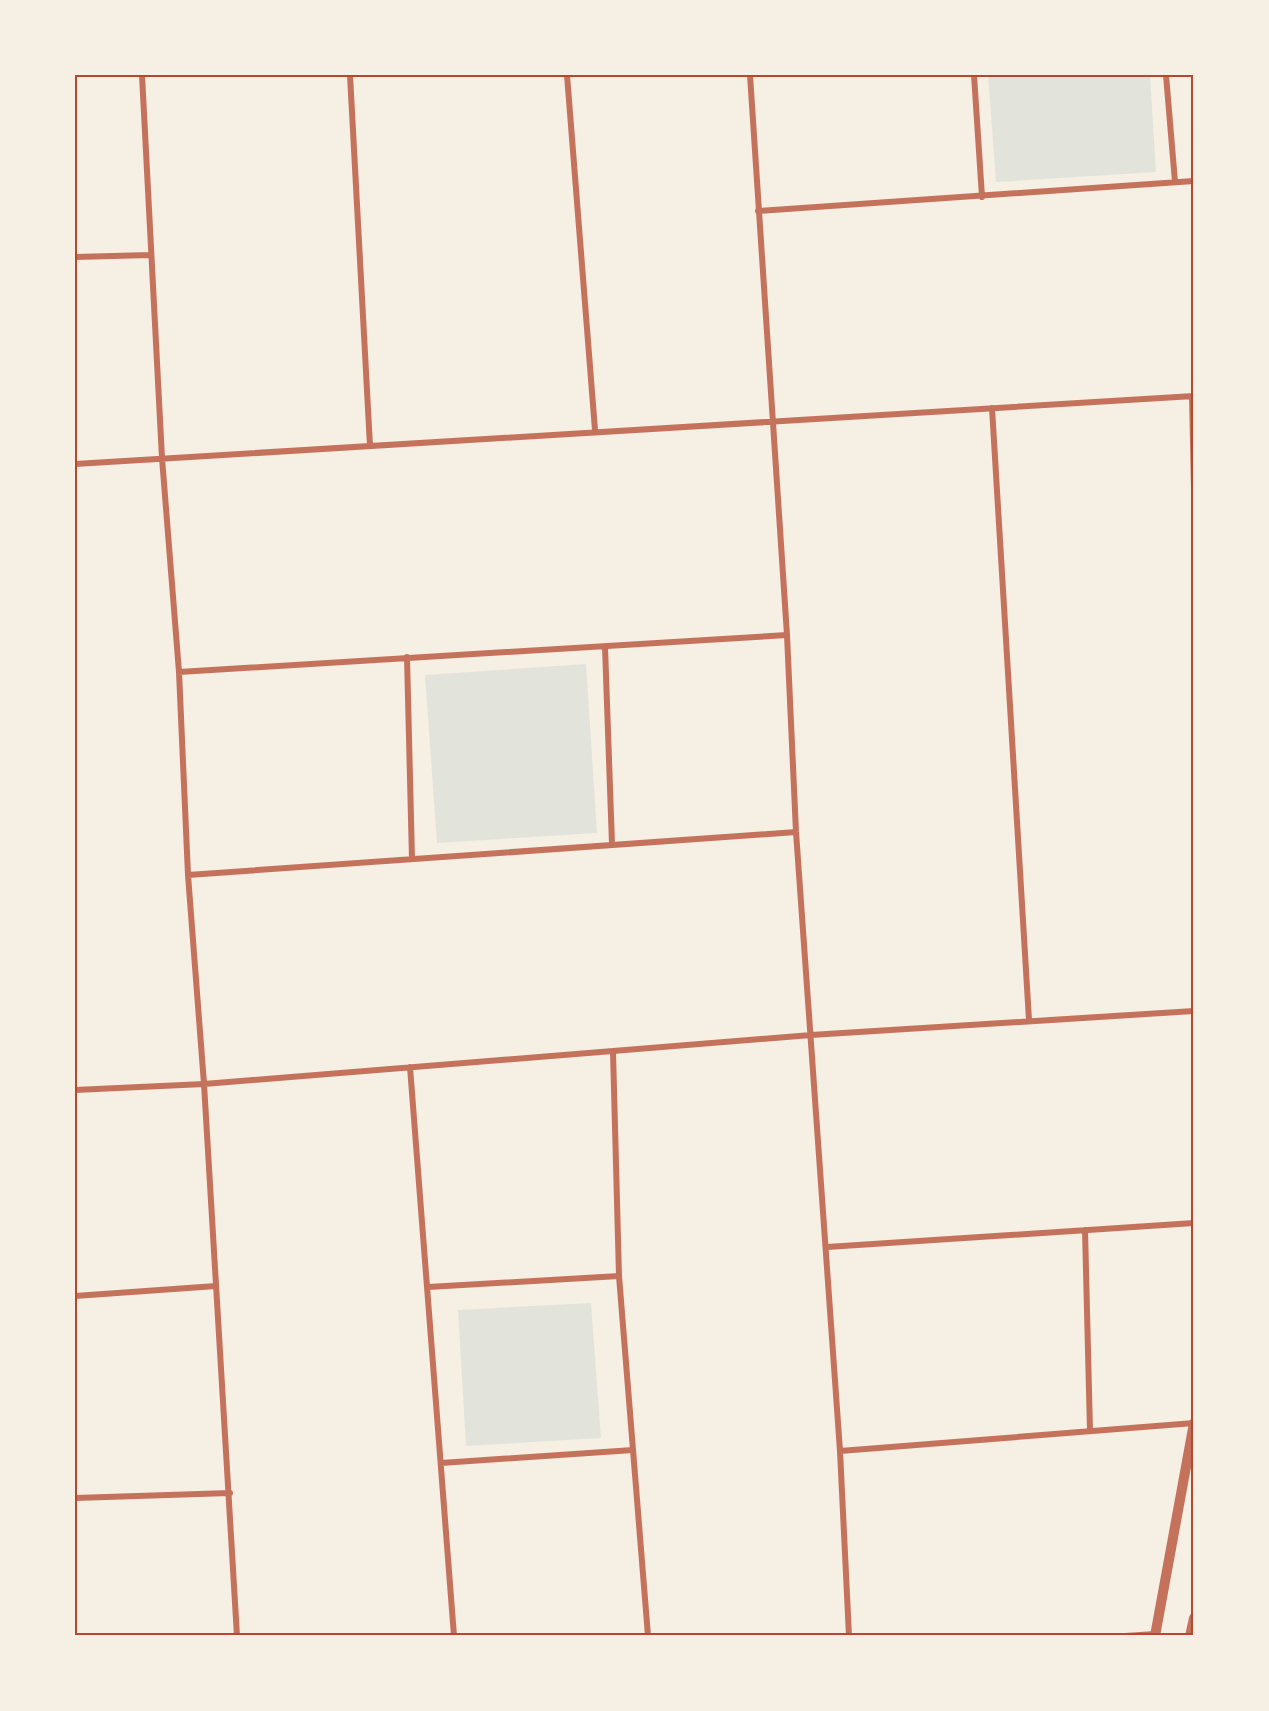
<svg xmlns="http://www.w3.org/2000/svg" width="1269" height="1711" font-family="Raleway,sans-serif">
	<rect width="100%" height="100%" fill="#f6efe4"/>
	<path fill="#e2e4dc" d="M988,75H1150L1156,172L996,182Z
		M586,664L597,833L437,843L425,675Z
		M591,1303L601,1438L466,1446L458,1310Z"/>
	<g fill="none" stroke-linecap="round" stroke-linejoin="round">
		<path stroke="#c5725c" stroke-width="6" d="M142,75L162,458L179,672L188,875L204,1084L237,1636
			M350,75L370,446
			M567,75L595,430
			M750,75L787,635L796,832L840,1451L849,1636
			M974,75L982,197
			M1166,75L1175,182
			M758,211L1194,181
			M75,257L150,255
			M1192,396L1194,489
			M992,408L1029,1020
			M75,464L1194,396
			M605,647L612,844
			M407,657L412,859
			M179,672L787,635
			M188,875L796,832
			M613,1052L619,1276L648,1636
			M410,1067L454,1636
			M75,1090L204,1084L811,1035L1194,1011
			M1085,1230L1090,1431
			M827,1247L1194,1223
			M428,1287L619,1276
			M75,1296L216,1286
			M840,1451L1194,1423
			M441,1463L633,1450
			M75,1498L230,1493
			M1125,1636L1155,1634"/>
		<path stroke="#c5725c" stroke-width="10" d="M1155,1636L1194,1423
			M1190,1636L1194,1618"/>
	</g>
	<rect width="1269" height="1711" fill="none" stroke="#f6efe4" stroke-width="153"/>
	<rect x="76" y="76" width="1116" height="1558" fill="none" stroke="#b5482f" stroke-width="2"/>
</svg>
